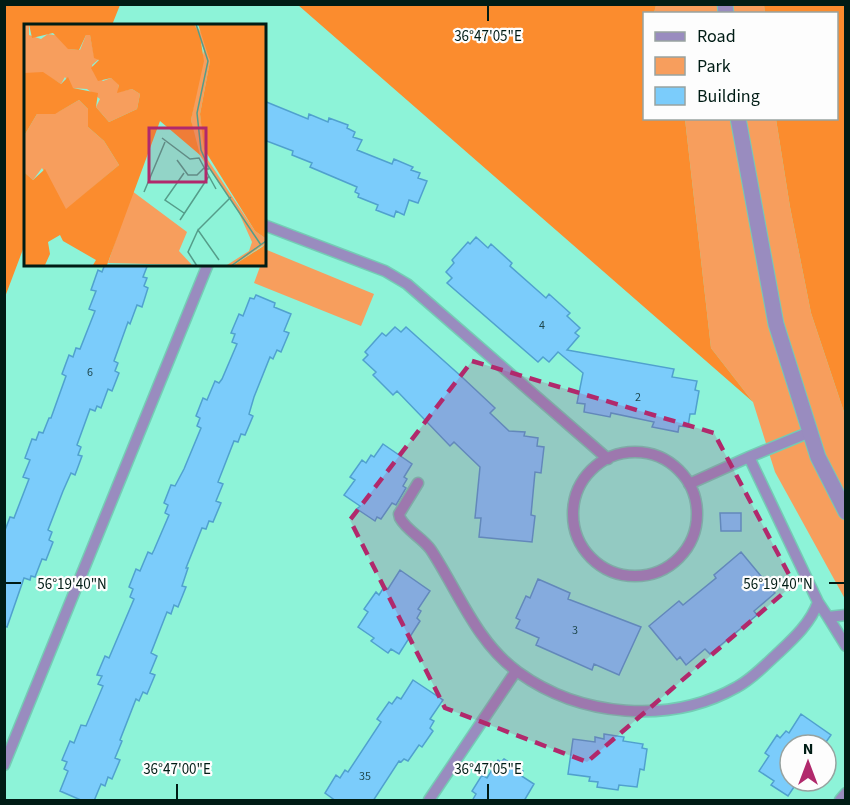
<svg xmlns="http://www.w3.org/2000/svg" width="850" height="805" font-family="'Source Sans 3',sans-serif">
	<rect width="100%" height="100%" fill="#8df3d8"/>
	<path fill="#f79e5d" d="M656,4L764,5L765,13L654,14Z
		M685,119H776L790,207L811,313L845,415V599L775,472L753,402L711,348Z
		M267,250L374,294L361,326L254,283L261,264H264Z"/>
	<path fill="#fb8c2e" d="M5,4L120,5L112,25L26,26L25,244L5,297Z
		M298,5H656L654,13L644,14V118L685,119L711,348L753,402Z
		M764,5H845V415L811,313L790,207L776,119L836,118V14L765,13Z"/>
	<path fill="#7bccfb" stroke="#50a1ce" stroke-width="1.5" d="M264,101L308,119L309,114L328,122L329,118L348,125L347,128L355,132L353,137L362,140L357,150L392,164L394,159L413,167L411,170L420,173L418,178L427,181L418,203L409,200L404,215L396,211L394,217L376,210L378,205L358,197L359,194L355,192L357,187L310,167L312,163L292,155L293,151L264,140Z
		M476,237L488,248L491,244L512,263L510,266L546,298L549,294L570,313L567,316L580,328L575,333L579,336L567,350L674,369L672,377L697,381L695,390L699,391L695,414H690L688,427L679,426L678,432L652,427L654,422L611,413L610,417L584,412L585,404L577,403L583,373L558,352L549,362L543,357L538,362L447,283L452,278L446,272L454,263L452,260L468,242L470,244Z
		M105,264H148L143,277L147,278L144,286L148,288L142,307L137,305L130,324L128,322L114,361L118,363L115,371L119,373L112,391L108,389L101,408L97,406L95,411L90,409L77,445L81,447L78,455L82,456L75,475L71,473L63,491L48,530L52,532L49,540L53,542L46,560L42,559L35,577L31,576L30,580L24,578L7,627L4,626V533L10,517L14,518L29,479L23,477L30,460L25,458L32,439L36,440L39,432L43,433L49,418H51L66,376L62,374L69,355L73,357L76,348L80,349L95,311L89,309L96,291L91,290L98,270L102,272Z
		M256,295L275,303L274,307L291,314L284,331L289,333L281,352L277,350L273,359L270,357L254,397L249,414L253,416L245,435L241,434L238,442L234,441L218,482L223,484L216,501L221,503L213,522L209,521L206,529L202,528L186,568H188L182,586L186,587L178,607L174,605L171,614L167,612L151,653L157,656L150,673L155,675L147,694L143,692L139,701L136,699L120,740L122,741L115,758L120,760L112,779L108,777L105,786L101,784L94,801H83L60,791L68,771L64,769L67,762L62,760L70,741L74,743L81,725L86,726L103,686L98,684L102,676L97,675L105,656L109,658L134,599L130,597L133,589L129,587L136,569L140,571L148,552L152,554L154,550L169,515L165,513L168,505L164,503L171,485L175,486L184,469L201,428L197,426L200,418L196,416L203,398L207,400L215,381L219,383L222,379L237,344L232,342L235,334L231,333L239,314L243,316L250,298L254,299Z
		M395,327L401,332L406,327L463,378L495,408L490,413L509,431L525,432L524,436L538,438L537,446L544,447L541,473L535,472L531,515L535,516L532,542L479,537L481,518H475L480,467L454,442L450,446L397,391L393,395L373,375L376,372L363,360L368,355L365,352L382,333L386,336Z
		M383,444L412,464L404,477L407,479L403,486L406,488L396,505L392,503L381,519L377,517L375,521L357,509L360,506L344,495L355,480L350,477L362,460L366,463L371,455L374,457Z
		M720,513H741V531H721Z
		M741,552L775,593L754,611L757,615L710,654L705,649L686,665L680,657L677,660L649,626L679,601L683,605L716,578L714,575Z
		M400,570L430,591L418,609L421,611L417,618L420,621L399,654L391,649L388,653L371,641L374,638L358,627L368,612L364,609L376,592L379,595L384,587L388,589Z
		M538,579L570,593L568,599L641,627L619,675L594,664L592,670L536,645L539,638L516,628L520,620L516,618L526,596L530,598Z
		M413,680L443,700L430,719L434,721L430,728L433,731L422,747L419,745L408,761L404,759L401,762L399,761L373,801H336L325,793L336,775L340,778L345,770L348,772L381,722L377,719L389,702L392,704L397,697L401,699Z
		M801,714L831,735L824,745H790V781H798L788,796L771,785L774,781L759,771L769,756L765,753L777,735L780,738L786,731L789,733Z
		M604,734L624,737L623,741L643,744L642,748L647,749L644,770L640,769L637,787L619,785L618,790L597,787L598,782L589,781L590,777L568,774L573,739L595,742V737L604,739Z
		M504,759L523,771L520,775L534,784L524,801H472L476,794L472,791L482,775L487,778L498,760L501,762Z"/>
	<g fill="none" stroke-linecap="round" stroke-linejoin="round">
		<defs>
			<path id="service" d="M264,225L385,271L407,284L608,459
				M573 514a62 62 0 1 1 124 0a62 62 0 1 1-124 0Z
				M749,457L810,432
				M418,483L399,514L400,518C407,531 423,538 431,550C458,591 477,643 518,672C580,717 670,725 737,687C752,679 764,666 776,655C792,640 811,623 818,602
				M689,484L749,457L818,602L828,617L846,615
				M828,617L846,646
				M4,765L208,264
				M429,800L516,671
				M840,800L846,793"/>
			<path id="minor" d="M725,4L726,14
				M738,118L776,324L818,457L846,512"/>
		</defs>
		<use href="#service" stroke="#74ccb5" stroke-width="13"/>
		<use href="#minor" stroke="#74ccb5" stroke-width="17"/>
		<use href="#service" stroke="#998cbf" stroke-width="10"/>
		<use href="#minor" stroke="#998cbf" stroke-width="15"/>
	</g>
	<path fill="#b1296c" fill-opacity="0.2" stroke="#b1296c" stroke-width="4.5" stroke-dasharray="12 8" stroke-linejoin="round" d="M472,361L714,433L794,584L587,762L445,708L350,520Z"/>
	<path fill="none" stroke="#001c15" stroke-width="2" d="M488,6V21M6,583H21M829,583H844M177,784V799M488,784V799"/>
	<g text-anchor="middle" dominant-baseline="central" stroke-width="4.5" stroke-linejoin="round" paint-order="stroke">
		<g font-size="12" fill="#1f484e">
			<text x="542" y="325">4</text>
			<text x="90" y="372">6</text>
			<text x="638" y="397">2</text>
			<text x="575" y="630">3</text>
			<text x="365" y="776">35</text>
		</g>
	</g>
	<g transform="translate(24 24)">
		<rect width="242" height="242" fill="#8df3d8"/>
		<path d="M0,0H5V11L17,15L24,10L36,12L45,25L56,26L62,11H66L70,31L75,35L68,41L70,49L79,57L87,54L95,60L94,68L108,65L116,70L113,85L85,98L72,83L76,75L63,65L48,64L41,53L37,60L22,51L0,49ZM170,0L180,11L186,37L176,90L182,133L231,207L241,214V220L210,241H203L225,227L228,218L215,189L173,127L167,96L180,26ZM55,76L64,85V103L80,117L95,141L42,186L18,144L9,156L0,148V112L13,90L34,88ZM108,167L163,208L155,227L168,241L84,239Z" fill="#f79e5d"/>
		<path d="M5,0H170L176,12L180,37L167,96L176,131L136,97L83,241H69L72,236L39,217L36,211L24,218L26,230L21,241H0V148L9,156L21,145L42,185L95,141L80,117L64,103V85L55,76L31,90H13L0,112V49L19,48L37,60L44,53L49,64L74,69L72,83L85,98L113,85L116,70L108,65L93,69L95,61L87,54L74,57L67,44L75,36L70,34L66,11H62L55,26L44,25L29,9L8,14ZM174,0H241V214L231,207L180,125L176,90L186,37ZM241,220V241H210L238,223Z" fill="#fb8c2e"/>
		<path fill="none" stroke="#559d8a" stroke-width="1.5" d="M172,0L184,37L173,89L177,126L184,142L237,221M138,114L166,135L175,134L181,145H185M153,136L164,151H173L180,144M181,145L192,165M160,149L141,176L160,189M120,168L141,118M156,196L185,152M174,206L207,173M173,242L164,228L174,206L195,236M207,242L242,217"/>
		<path fill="#b1296c" fill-opacity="0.15" stroke="#b1296c" stroke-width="3" d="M125,104H182V158H125Z"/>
		<rect width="242" height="242" fill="none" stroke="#001c15" stroke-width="3"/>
	</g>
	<g font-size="15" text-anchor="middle" fill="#001c15" stroke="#fdfdfd" stroke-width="4.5" stroke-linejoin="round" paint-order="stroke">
		<text x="488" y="41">36°47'05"E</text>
		<text x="72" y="589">56°19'40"N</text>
		<text x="778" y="589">56°19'40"N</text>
		<text x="177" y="774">36°47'00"E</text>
		<text x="488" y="774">36°47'05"E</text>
	</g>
	<rect width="850" height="805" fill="none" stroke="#001c15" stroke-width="12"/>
	<rect x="643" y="12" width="195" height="108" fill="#fdfdfd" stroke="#98a3a0" stroke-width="1.5"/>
	<rect x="655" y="32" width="30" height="9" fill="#998cbf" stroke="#98a3a0" stroke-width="1.5"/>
	<text x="697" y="42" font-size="18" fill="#001c15">Road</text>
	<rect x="655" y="57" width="30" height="18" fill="#f79e5d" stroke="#98a3a0" stroke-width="1.5"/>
	<text x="697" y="72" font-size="18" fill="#001c15">Park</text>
	<rect x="655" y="87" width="30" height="18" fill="#7bccfb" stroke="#98a3a0" stroke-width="1.5"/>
	<text x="697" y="102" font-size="18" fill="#001c15">Building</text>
	<g transform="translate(808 763)"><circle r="28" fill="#fdfdfd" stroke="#98a3a0" stroke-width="1.5"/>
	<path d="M0-4.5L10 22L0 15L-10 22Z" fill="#b1296c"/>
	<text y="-9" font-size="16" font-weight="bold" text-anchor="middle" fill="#001c15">N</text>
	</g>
</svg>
